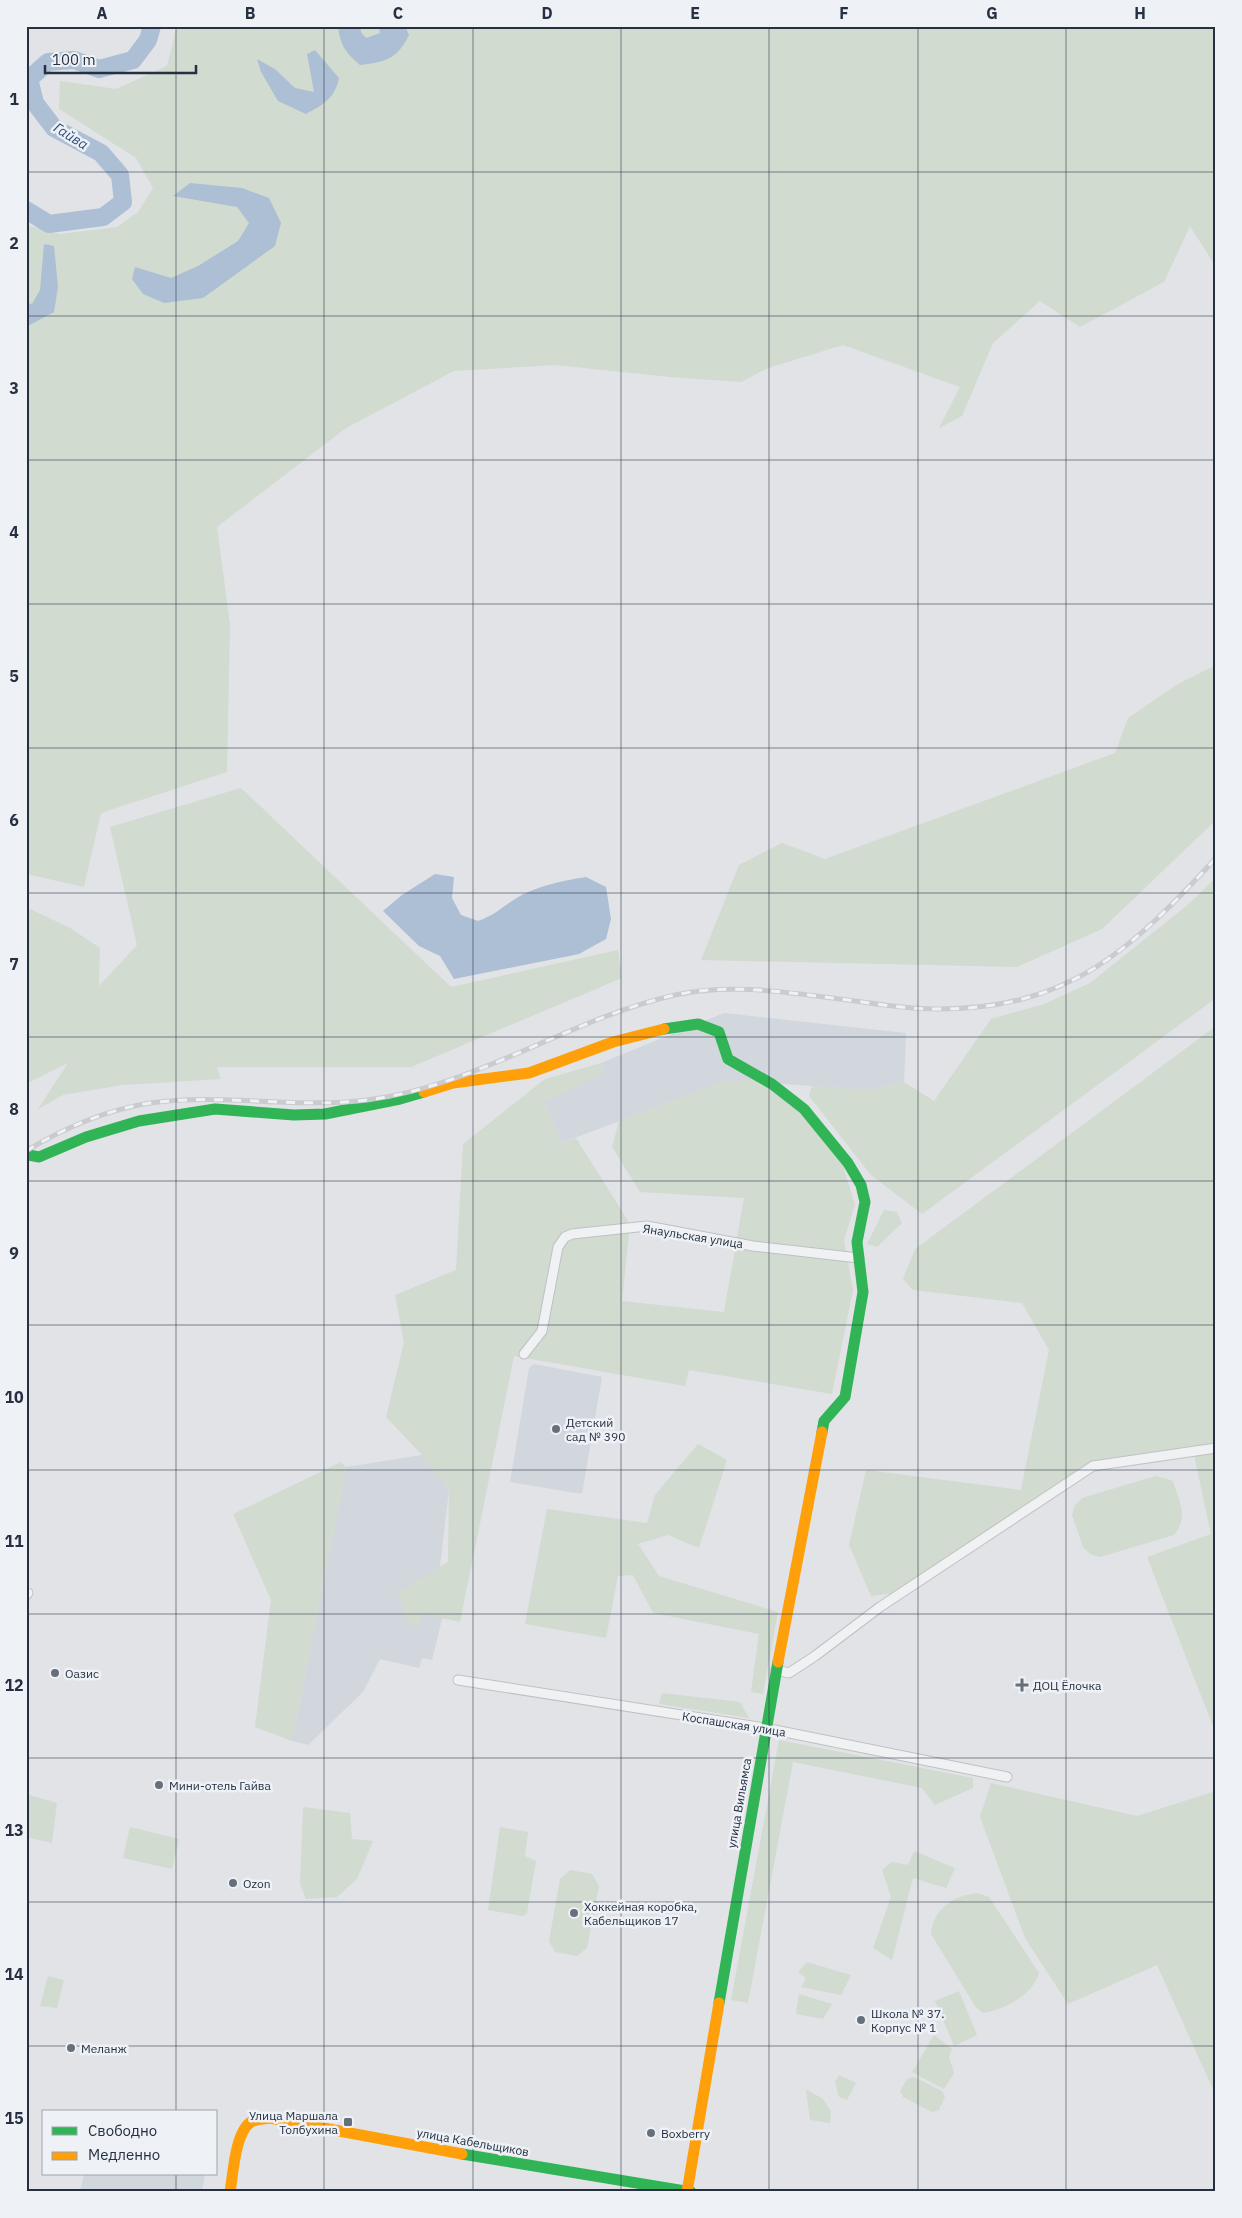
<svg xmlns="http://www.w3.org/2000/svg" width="1242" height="2218" font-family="'IBM Plex Sans',sans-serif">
	<rect width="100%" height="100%" fill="#e1e3e6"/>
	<path fill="#d2d6dd" d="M724,1013L906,1033L904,1082L869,1090L728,1080L561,1143L544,1101L603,1074L601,1063Z
		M534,1364L602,1377L582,1494L510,1482L529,1368Z
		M422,1455L449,1490L439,1575L442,1619L432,1660L422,1658L419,1668L380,1659L363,1692L308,1745L292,1741L346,1467Z
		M84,2174H205L202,2192H80Z"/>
	<path fill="#d1dbd0" d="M177,26H1216V267L1190,226L1164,282L1080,327L1040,301L993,343L962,416L939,428L960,387L843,345L768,368L741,382L670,377L555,365L454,371L346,428L217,527L230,624L227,772L101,813L84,887L26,874V225L60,234L117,227L138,212L153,188L136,158L59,109L60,81L116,89L167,66Z
		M1216,665V820L1102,929L1017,967L701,960L739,865L782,843L825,859L1115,753L1128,718L1178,684Z
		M241,788L451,987L618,950L622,978L411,1067H217L221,1079L123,1085L63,1095L38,1109L68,1063L26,1084V907L70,928L100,948L99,986L137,945L110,827Z
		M1216,877V998L922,1214L871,1175L809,1096L812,1086L869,1090L904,1082L934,1101L991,1019L1044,1004L1090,983L1190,903Z
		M1216,1026V1734L1147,1557L1211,1534L1192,1446L1093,1461L895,1593L871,1596L849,1545L866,1470L1021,1490L1049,1350L1022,1303L913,1290L903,1279L915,1249Z
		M601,1063L603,1074L544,1101L561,1143L576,1138L630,1224L622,1301L724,1312L744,1198L640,1192L612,1147L619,1121L728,1080L761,1082L800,1111L843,1166L855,1205L844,1240L853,1290L832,1394L689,1370L685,1386L514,1356L460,1622L423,1614L419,1627L408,1625L398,1592L448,1562L449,1490L422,1455L386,1417L404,1342L395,1295L456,1270L463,1144L545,1079Z
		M884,1210L897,1212L902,1223L877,1247L867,1244Z
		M698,1444L727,1460L699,1548L668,1535L638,1544L659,1576L778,1612L763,1694L751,1692L759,1634L653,1613L633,1575L618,1576L606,1638L525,1624L547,1509L647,1523L655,1495Z
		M341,1462L346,1467L292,1741L255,1727L271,1600L233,1514Z
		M1156,1476L1173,1481C1179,1502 1189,1516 1174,1535L1100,1557L1090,1554L1083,1547L1072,1515L1075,1505L1082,1498Z
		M662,1693L740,1702L749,1718L659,1704Z
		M779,1740L973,1778V1788L935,1805L922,1788L793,1762L748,2003L731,2000Z
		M991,1783L1137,1816L1216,1791V2096L1157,1965L1068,2004L1025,1938L980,1817Z
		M26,1794L57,1803L52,1843L26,1837Z
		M303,1807L350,1813L352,1839L373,1841L357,1879L337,1897L306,1899L300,1884Z
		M130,1827L179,1839L172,1869L123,1858Z
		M500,1827L528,1832L525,1856L536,1861L527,1913L523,1916L488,1910Z
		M914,1851L955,1868L946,1888L913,1878L892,1960L873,1948L891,1897L882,1870L892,1862L908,1865Z
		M570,1870L592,1874L599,1886L587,1948L577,1956L555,1952L549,1941L560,1879Z
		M978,1893L989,1897L1039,1973C1032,1996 1005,2009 983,2013L975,2006L931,1934C933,1909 954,1895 978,1893Z
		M807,1962L851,1975L841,1995L801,1987L806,1978L798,1972Z
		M48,1976L64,1980L57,2008L40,2006Z
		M959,1991L977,2035L954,2046L935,2001Z
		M799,1994L832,2004L823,2019L796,2014Z
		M934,2035L952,2049L949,2057L954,2073L944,2089L912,2072Z
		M839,2075L856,2083L847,2100L839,2097L835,2082Z
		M914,2077L942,2091L945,2097L939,2110L932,2112L903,2097L900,2091L907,2079Z
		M806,2089L823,2099L831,2111L830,2123L810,2120Z"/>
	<path fill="#acbfd4" d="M338,26H360L361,32L366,38L380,33L379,26H405L409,35C397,59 386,62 360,65C346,53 340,45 338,26Z
		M315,50L339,78C335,98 323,105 306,114L278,101L261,72L257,59L275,69L295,88L314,92L307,54Z
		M190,183L242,188L269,198L281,223L275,246L203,298L164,303L143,294L132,279L135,267L171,278L198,266L238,241L249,223L237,207L173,196Z
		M44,244L54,246L58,287L54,312L26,327V303L32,304L40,290Z
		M435,874L454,877L452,898L461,915L478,921C495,915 501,908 515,899C535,886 562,881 586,877L606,887L611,919L606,939L579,954L454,979L440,956L419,946L383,911L402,895Z"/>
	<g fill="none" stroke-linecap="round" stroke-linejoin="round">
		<path stroke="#acbfd4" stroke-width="18" d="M26,210L49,224L103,217L123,202L120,175L101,153L54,128L35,103L29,79L48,62L74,60L99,69L133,60L148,40L152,26"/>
		<defs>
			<path id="street" d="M524,1354L542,1331L558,1247L565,1237L572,1234L647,1226L753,1246L859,1258
				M26,1595L28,1593
				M776,1670L789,1673L815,1656L880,1607L1093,1466L1216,1448
				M458,1680L765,1728L1007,1777"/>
		</defs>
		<use href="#street" stroke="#bfc1c4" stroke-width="11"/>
		<use href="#street" stroke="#f0f1f3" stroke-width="9"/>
		<path stroke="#30b455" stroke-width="11" d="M664,1029L698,1024L719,1032L728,1059L772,1084L804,1109L848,1163L861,1185L865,1202L857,1242L863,1292L845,1397L824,1421L822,1432
			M26,1150L29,1155L39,1157L86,1137L139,1121L215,1109L294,1115L325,1114L400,1099L424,1092
			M719,2003L778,1662
			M462,2154L691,2192"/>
		<path stroke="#ff9f0a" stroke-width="11" d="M424,1092L453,1083L529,1073L613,1042L664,1029
			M778,1662L822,1432
			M230,2192C233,2175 235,2132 251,2122C256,2119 264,2119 270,2118L462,2154
			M687,2192L719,2003"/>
		<defs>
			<path id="rail" d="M26,1151C64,1128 106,1110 150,1103C221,1093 295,1109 367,1100C477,1086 569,1019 675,995C729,983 785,992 840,999C871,1003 903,1009 935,1009C1069,1010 1131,950 1216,858"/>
		</defs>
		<use href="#rail" stroke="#c9cbce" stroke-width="5"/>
		<use href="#rail" stroke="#eef1f6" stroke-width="3" stroke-dasharray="9" stroke-linecap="butt"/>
	</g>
	<path fill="none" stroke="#263041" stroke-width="1" stroke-opacity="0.55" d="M176,26V2112M324,26V2192M473,26V2192M621,26V2192M769,26V2192M918,26V2192M1066,26V2192M26,172H1216M26,316H1216M26,460H1216M26,604H1216M26,748H1216M26,893H1216M26,1037H1216M26,1181H1216M26,1325H1216M26,1470H1216M26,1614H1216M26,1758H1216M26,1902H1216M26,2046H1216M176,2174V2192"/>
	<g fill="#676f7b" stroke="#eef1f6" stroke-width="2">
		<circle cx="556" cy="1429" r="5"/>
		<circle cx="55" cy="1673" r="5"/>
		<path d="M1019.5 1677.5h5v5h5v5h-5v5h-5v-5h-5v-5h5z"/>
		<circle cx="159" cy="1785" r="5"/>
		<circle cx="233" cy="1883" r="5"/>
		<circle cx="574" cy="1913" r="5"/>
		<circle cx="861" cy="2020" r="5"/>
		<circle cx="71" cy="2048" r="5"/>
		<rect x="343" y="2117" width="10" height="10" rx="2.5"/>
		<circle cx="651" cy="2133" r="5"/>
	</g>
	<g text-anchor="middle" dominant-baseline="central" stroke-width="5" stroke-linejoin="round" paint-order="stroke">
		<g font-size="12" fill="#263041" stroke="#eef1f6">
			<text transform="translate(693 1236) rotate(9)">Янаульская улица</text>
			<text transform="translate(734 1724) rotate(9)">Коспашская улица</text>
			<text transform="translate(739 1803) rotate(-80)">улица Вильямса</text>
			<text transform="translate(473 2142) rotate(10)">улица Кабельщиков</text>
		</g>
		<g font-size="12" fill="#263041" stroke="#eef1f6" text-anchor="start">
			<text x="566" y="1422">Детский<tspan x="566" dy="14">сад № 390</tspan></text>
			<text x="65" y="1673">Оазис</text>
			<text x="1033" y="1685">ДОЦ Ёлочка</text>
			<text x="169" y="1785">Мини-отель Гайва</text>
			<text x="243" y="1883">Ozon</text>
			<text x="584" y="1906">Хоккейная коробка,<tspan x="584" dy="14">Кабельщиков 17</tspan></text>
			<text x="871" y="2013">Школа № 37.<tspan x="871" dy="14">Корпус № 1</tspan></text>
			<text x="81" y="2048">Меланж</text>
			<text x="338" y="2115" text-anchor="end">Улица Маршала<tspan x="338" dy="14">Толбухина</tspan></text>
			<text x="661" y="2133">Boxberry</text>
		</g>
		<g font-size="14" font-style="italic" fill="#2c4e79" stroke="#eef1f6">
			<text transform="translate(71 136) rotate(32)">Гайва</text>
		</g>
	</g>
	<rect width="1242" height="2218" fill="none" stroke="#eef1f6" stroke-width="55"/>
	<rect x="42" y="2110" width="175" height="65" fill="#eef1f6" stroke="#9ea4ae"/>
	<rect x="52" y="2127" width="25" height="8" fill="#30b455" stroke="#9ea4ae"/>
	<text x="88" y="2136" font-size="15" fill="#263041">Свободно</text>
	<rect x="52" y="2152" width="25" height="8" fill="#ff9f0a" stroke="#9ea4ae"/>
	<text x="88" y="2160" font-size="15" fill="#263041">Медленно</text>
	<path d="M45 65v8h151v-8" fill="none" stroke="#263041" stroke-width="2.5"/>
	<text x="52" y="65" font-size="15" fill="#263041" stroke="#eef1f6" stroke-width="4" paint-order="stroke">100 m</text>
	<rect x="28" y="28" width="1186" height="2162" fill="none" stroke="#263041" stroke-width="2"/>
	<g font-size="16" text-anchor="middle" font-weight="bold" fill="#263041">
		<text x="102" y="19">A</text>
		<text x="250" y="19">B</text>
		<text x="398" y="19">C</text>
		<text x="547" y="19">D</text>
		<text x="695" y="19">E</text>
		<text x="844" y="19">F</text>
		<text x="992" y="19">G</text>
		<text x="1140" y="19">H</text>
		<text x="14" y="105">1</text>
		<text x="14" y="249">2</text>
		<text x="14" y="394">3</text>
		<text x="14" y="538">4</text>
		<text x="14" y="682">5</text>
		<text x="14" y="826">6</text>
		<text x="14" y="970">7</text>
		<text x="14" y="1115">8</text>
		<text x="14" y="1259">9</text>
		<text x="14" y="1403">10</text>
		<text x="14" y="1547">11</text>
		<text x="14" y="1691">12</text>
		<text x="14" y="1836">13</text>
		<text x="14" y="1980">14</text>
		<text x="14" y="2124">15</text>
	</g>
</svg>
